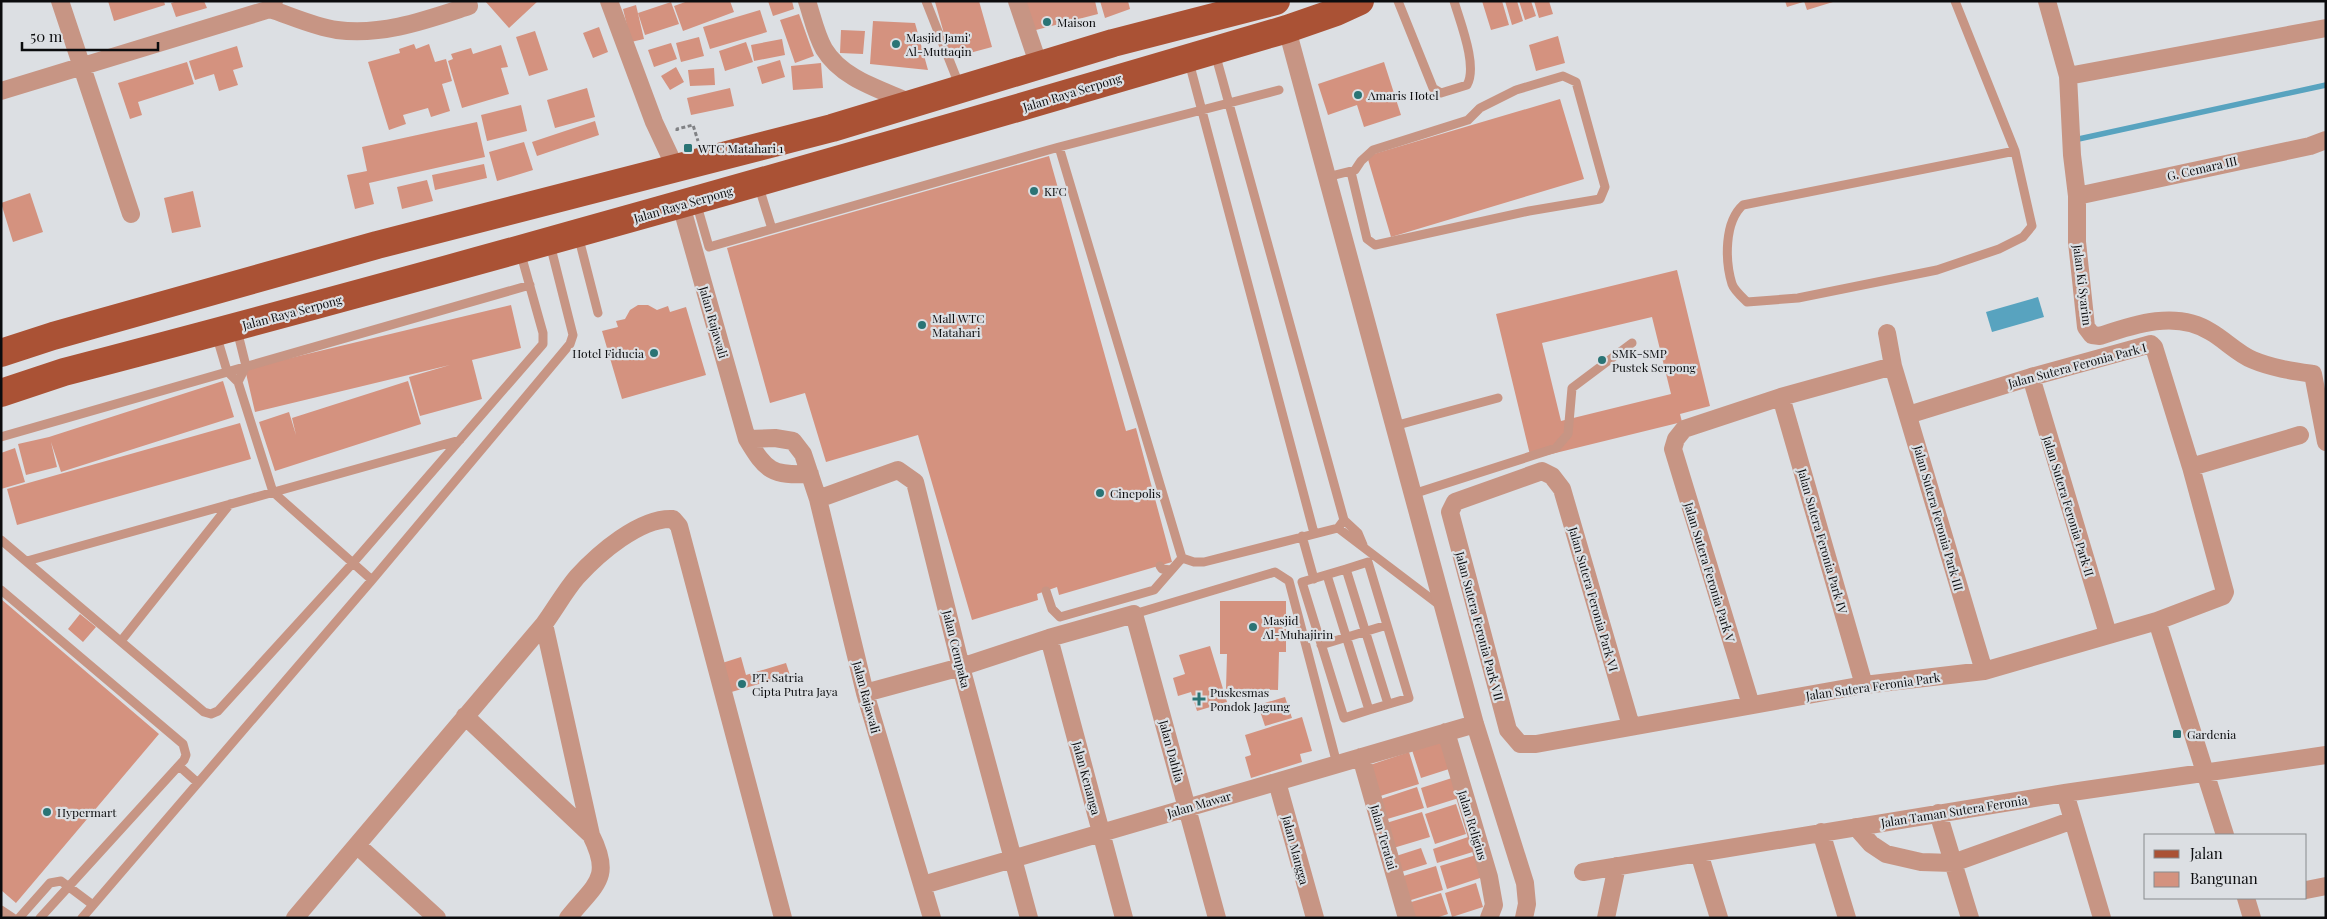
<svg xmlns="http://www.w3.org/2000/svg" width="2327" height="919" font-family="'Playfair Display',serif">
	<rect width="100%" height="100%" fill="#dcdfe3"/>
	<path fill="#58a3bf" d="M2038,297L2044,317L1992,332L1986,312Z"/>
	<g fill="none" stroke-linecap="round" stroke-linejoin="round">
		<path stroke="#58a3bf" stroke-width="5.5" d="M2074,140L2326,85"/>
	</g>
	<path fill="#d4927f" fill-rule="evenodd" d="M108,1H164L165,5L114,21Z
		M177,1H204L207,8L176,17L171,3Z
		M485,1H538L509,28Z
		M688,1H730L734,12L683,31L674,6Z
		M768,1H792L794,9L773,16Z
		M938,1H979L992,47L951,58L935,2Z
		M1024,1H1095L1098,14L1032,31Z
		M1100,1H1128L1130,9L1105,18Z
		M1482,1H1502L1509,25L1491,30Z
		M1505,1H1517L1523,21L1512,25Z
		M1519,1H1531L1536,16L1525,20Z
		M1534,1H1549L1553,14L1539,18Z
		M1785,1H1803V2L1787,7Z
		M1804,1H1833V2L1807,10Z
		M671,2L679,24L645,35L638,13Z
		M636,5L644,39L631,42L623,9Z
		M760,10L767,32L710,49L703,27Z
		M799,14L814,56L795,63L780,20Z
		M873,21L915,23L928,70L870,64Z
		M599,27L608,52L593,58L583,33Z
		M841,30L865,31L863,54L840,53Z
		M535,31L548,70L529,76L516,37Z
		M1558,36L1565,63L1536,71L1529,45Z
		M699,37L704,56L681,62L676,43Z
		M782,39L785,55L754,61L751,45Z
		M746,42L753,62L725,71L719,51Z
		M671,43L677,59L654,67L648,50Z
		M414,44L416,49L429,44L435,62L446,59L452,81L442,84L450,111L431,117L428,108L403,115L406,124L389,130L368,62L400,53L399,49Z
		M501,45L508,67L501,68L509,94L462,108L448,61L453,59L451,54L471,48L473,54Z
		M237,46L243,67L233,70L238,85L219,91L214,74L195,80L189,61Z
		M780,60L785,77L762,84L757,67Z
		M187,62L194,84L138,102L142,115L130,119L118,83Z
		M1384,62L1401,115L1364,127L1357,105L1328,115L1318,84Z
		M821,63L823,88L793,90L791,66Z
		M676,67L684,82L670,90L661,76Z
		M714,68L715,85L690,86L688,70Z
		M587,88L595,117L555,128L547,100Z
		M730,88L734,106L691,115L687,98Z
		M1560,99L1584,179L1391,237L1367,156Z
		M521,105L527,131L487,141L481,115Z
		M595,121L599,135L537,156L532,142Z
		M477,122L485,157L369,183L374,204L355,209L347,175L367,171L362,147Z
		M524,142L533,170L497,181L489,152Z
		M1049,156L1126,431L1136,428L1172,562L1059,595L1057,587L1037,594L1038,600L972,620L918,435L826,462L805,393L770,403L727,248Z
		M484,164L487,178L435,190L432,175Z
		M427,180L433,201L402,209L397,187Z
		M193,191L201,227L172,233L164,198Z
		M30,193L43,232L13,242L1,203Z
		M1677,270L1710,406L1680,414L1682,422L1531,459L1496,314ZM1652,317L1671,394L1561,421L1542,343Z
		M511,305L521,348L472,360L482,399L420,416L409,377L450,365L255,412L245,369Z
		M638,305H648L657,310L668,306L670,312L686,307L706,375L622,399L602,331L618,327L616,321L625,319L630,310Z
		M223,381L234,417L61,472L51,442L57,467L26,475L18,444L49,437Z
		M408,381L421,424L275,471L259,422L289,412L296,435L292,418Z
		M240,423L251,459L17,525L7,489Z
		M15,448L25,482L1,489V453Z
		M1,599L159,734L16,903L1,890Z
		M1220,601H1286V652H1279L1278,690L1226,689L1227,654H1220Z
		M80,614L96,627L83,642L68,629Z
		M1210,646L1227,702L1197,711L1191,692L1178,696L1173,678L1185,674L1179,655Z
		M741,657L746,675L786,663L790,675L728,693L719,664Z
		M1285,697L1292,718L1265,726L1258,705Z
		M1302,717L1312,751L1300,754L1302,762L1251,778L1245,757L1251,755L1245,735Z
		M1440,741L1449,769L1421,778L1412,750Z
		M1409,752L1419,784L1377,797L1367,766Z
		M1455,777L1462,797L1427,808L1421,788Z
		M1417,787L1424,808L1384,820L1378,800Z
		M1456,804L1466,834L1435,844L1425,814Z
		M1422,812L1430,837L1390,849L1383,824Z
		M1471,836L1476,851L1437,863L1433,849Z
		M1421,848L1427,864L1398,873L1393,857Z
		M1476,855L1483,877L1447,889L1440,866Z
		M1436,866L1443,890L1408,901L1400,877Z
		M1476,883L1483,907L1452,917L1445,893Z
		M1441,893L1448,914L1436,918H1413L1408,903Z"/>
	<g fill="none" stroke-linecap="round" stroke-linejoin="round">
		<path stroke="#808285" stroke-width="3" stroke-dasharray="4 2.5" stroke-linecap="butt" d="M677,131V129L693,125L698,141"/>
		<path stroke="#c79584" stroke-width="9" d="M926,1L960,87
			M1398,1L1433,88L1441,93L1467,85C1478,66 1460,22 1454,1
			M1955,1L2015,151L2032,226L2023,237L1999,249L1937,270L1798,298L1747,302C1742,297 1734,290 1732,284C1725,261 1724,222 1743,205L2015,151
			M1215,53L1344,520L1358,533L1363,545
			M1189,62L1314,533
			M1059,147L1182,558
			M1327,177L1355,170L1361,161L1373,150L1468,120L1480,108L1516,90L1563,76L1576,82L1605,187L1600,199L1529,211L1375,245L1367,239L1351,172
			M758,184L772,229
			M696,202L709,247L1059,147L1279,90
			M578,235L598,313
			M237,330L246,366L238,382
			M216,334L227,371L238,382L273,492L372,580
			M1394,426L1498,398
			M1,437L530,285
			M1413,494L1556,448L1568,434L1572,388L1632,343
			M1338,528L1442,607
			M1302,536L1314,579
			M1,540L204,712L211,714L218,711L352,564L543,344V333L520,251
			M1182,558L1194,562H1204L1338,528L1344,520
			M27,561L460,440
			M1160,566L1162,569L1171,570
			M1346,569L1302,582L1344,718L1369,710
			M1327,575L1369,710L1409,698L1368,562L1346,569L1388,704
			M1,590L183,744L186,755L184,760L40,918
			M1046,591L1052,609L1060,617L1154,590L1182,558
			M1134,614L1275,572L1289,581L1337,764
			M121,641L230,504
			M1321,645L1387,625
			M179,766L198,783
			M1,910L13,918
			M19,918L50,883L61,881L93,905
			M82,918L372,580L570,344L573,335L550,244"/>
		<path stroke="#c79584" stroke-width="18" d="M60,1L131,214
			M609,1L654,122L676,169
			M807,1C812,16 816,35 824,49C842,79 880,89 911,103
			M1017,1L1039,66
			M2047,1L2068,76L2072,155L2077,196V242L2086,327L2092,335L2100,336C2135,324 2177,310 2211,332C2225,340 2238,354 2253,360C2272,368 2293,371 2313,374L2326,442
			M270,9C291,16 315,27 337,30C383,36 426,20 469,6
			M1287,29L1475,724L1525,883L1527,904L1524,918
			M2068,76L2326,28
			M1,91L270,9L274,1
			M2077,196L2310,146L2326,140
			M681,205L747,439C766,471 772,476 810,474
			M1887,333L1893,366L1984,671
			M2031,377L2108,634
			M1781,397L1864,685
			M747,439L775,438L793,441L803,454L818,499L865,693L932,918
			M2191,467L2300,435
			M818,499L898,470L915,482L961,667L1029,918
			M2157,621L2225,835
			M544,624L591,835C613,879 595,884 568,918
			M1049,638L1124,918
			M865,693L961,667L1049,638L1134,614L1217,918
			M1751,705L1673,449L1676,439L1684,429L1781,397L1893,366
			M465,716L591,835
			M1631,726L1562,489L1552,476L1542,471L1455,502L1450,512L1508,730L1520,744H1536L1864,685L1984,671L2157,621L2223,596L2225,592L2191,467L2154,347L2151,344L2031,377L1908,415
			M1446,732L1489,877L1494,905L1489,918
			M1361,757L1407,918
			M1277,782L1315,918
			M2065,793L2102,918
			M1938,813L1970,918
			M1856,827L1871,844L1886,854L1921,862L1953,863L2073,820
			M1821,832L1847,918
			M358,846L437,918
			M1699,853L1719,918
			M1583,872L2065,793L2326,755
			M923,885L1475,724
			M2306,890L2326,886
			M2246,898L2252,918
			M295,918L544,624C555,609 565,591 577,577C598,554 640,517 673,519L679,526L783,918
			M1606,918L1617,866"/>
		<path stroke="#aa5235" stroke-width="28" d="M1,353L53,336L377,245L832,128L1113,43L1276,1
			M1,393L64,372C474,265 881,149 1287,29L1336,12L1360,1"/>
	</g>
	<g fill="#2a7475" stroke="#dcdfe3" stroke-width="2">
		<circle cx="1047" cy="22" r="5"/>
		<circle cx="896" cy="44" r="5"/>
		<circle cx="1358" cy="95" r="5"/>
		<rect x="683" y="143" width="10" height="10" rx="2.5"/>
		<circle cx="1034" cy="191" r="5"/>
		<circle cx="922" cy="325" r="5"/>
		<circle cx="654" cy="353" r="5"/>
		<circle cx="1602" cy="360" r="5"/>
		<circle cx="1100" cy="493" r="5"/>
		<circle cx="1253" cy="627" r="5"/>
		<circle cx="742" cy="684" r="5"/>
		<path d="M1196.5 691.5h5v5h5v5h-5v5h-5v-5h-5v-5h5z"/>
		<rect x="2172" y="729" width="10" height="10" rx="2.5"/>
		<circle cx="47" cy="812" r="5"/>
	</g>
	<g text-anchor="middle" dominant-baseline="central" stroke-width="4.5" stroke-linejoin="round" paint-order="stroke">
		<g font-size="12" fill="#0b0c0e" stroke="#dcdfe3" text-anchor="start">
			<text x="1057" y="22">Maison</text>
			<text x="906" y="37">Masjid Jami'<tspan x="906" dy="14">Al-Muttaqin</tspan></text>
			<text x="1368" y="95">Amaris Hotel</text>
			<text x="698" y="148">WTC Matahari 1</text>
			<text x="1044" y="191">KFC</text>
			<text x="932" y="318">Mall WTC<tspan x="932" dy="14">Matahari</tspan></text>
			<text x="644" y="353" text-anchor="end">Hotel Fiducia</text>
			<text x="1612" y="353">SMK-SMP<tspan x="1612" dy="14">Pustek Serpong</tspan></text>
			<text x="1110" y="493">Cinepolis</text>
			<text x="1263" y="620">Masjid<tspan x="1263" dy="14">Al-Muhajirin</tspan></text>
			<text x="752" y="677">PT. Satria<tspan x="752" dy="14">Cipta Putra Jaya</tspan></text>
			<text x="1210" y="692">Puskesmas<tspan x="1210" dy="14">Pondok Jagung</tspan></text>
			<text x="2187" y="734">Gardenia</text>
			<text x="57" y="812">Hypermart</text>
		</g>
		<g font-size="12" fill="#0b0c0e" stroke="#dcdfe3">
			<text transform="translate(1072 92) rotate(-17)">Jalan Raya Serpong</text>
			<text transform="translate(2202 168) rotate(-13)">G. Cemara III</text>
			<text transform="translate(683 204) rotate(-16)">Jalan Raya Serpong</text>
			<text transform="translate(2083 285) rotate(83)">Jalan Ki Syarim</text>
			<text transform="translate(292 312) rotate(-15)">Jalan Raya Serpong</text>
			<text transform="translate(714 322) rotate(74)">Jalan Rajawali</text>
			<text transform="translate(2077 365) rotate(-15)">Jalan Sutera Feronia Park I</text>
			<text transform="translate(2069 506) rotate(73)">Jalan Sutera Feronia Park II</text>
			<text transform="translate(1939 518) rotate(74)">Jalan Sutera Feronia Park III</text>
			<text transform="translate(1823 541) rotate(74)">Jalan Sutera Feronia Park IV</text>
			<text transform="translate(1710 572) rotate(73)">Jalan Sutera Feronia Park V</text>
			<text transform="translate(1594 599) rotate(74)">Jalan Sutera Feronia Park VI</text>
			<text transform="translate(1480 626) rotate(75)">Jalan Sutera Feronia Park VII</text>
			<text transform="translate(957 649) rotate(76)">Jalan Cempaka</text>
			<text transform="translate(1873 686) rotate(-8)">Jalan Sutera Feronia Park</text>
			<text transform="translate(867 697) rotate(75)">Jalan Rajawali</text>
			<text transform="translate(1172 751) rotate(75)">Jalan Dahlia</text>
			<text transform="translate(1087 778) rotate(75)">Jalan Kenanga</text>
			<text transform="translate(1199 804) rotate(-16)">Jalan Mawar</text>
			<text transform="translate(1954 811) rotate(-9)">Jalan Taman Sutera Feronia</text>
			<text transform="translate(1473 825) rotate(73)">Jalan Religius</text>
			<text transform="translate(1384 837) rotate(74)">Jalan Teratai</text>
			<text transform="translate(1296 850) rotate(75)">Jalan Mangga</text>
		</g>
	</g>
	<rect width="2327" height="919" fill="none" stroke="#0b0c0e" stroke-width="5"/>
	<rect x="2144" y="834" width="162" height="65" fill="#dcdfe3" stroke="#888b8e"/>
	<rect x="2154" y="850" width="25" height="8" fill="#aa5235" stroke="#888b8e"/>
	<text x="2190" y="859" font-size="15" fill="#0b0c0e">Jalan</text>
	<rect x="2154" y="872" width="25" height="15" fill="#d4927f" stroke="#888b8e"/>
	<text x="2190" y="884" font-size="15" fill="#0b0c0e">Bangunan</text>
	<path d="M22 42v8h136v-8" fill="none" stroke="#0b0c0e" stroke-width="2.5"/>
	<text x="30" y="42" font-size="15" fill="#0b0c0e" stroke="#dcdfe3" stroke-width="4" paint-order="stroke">50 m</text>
</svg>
